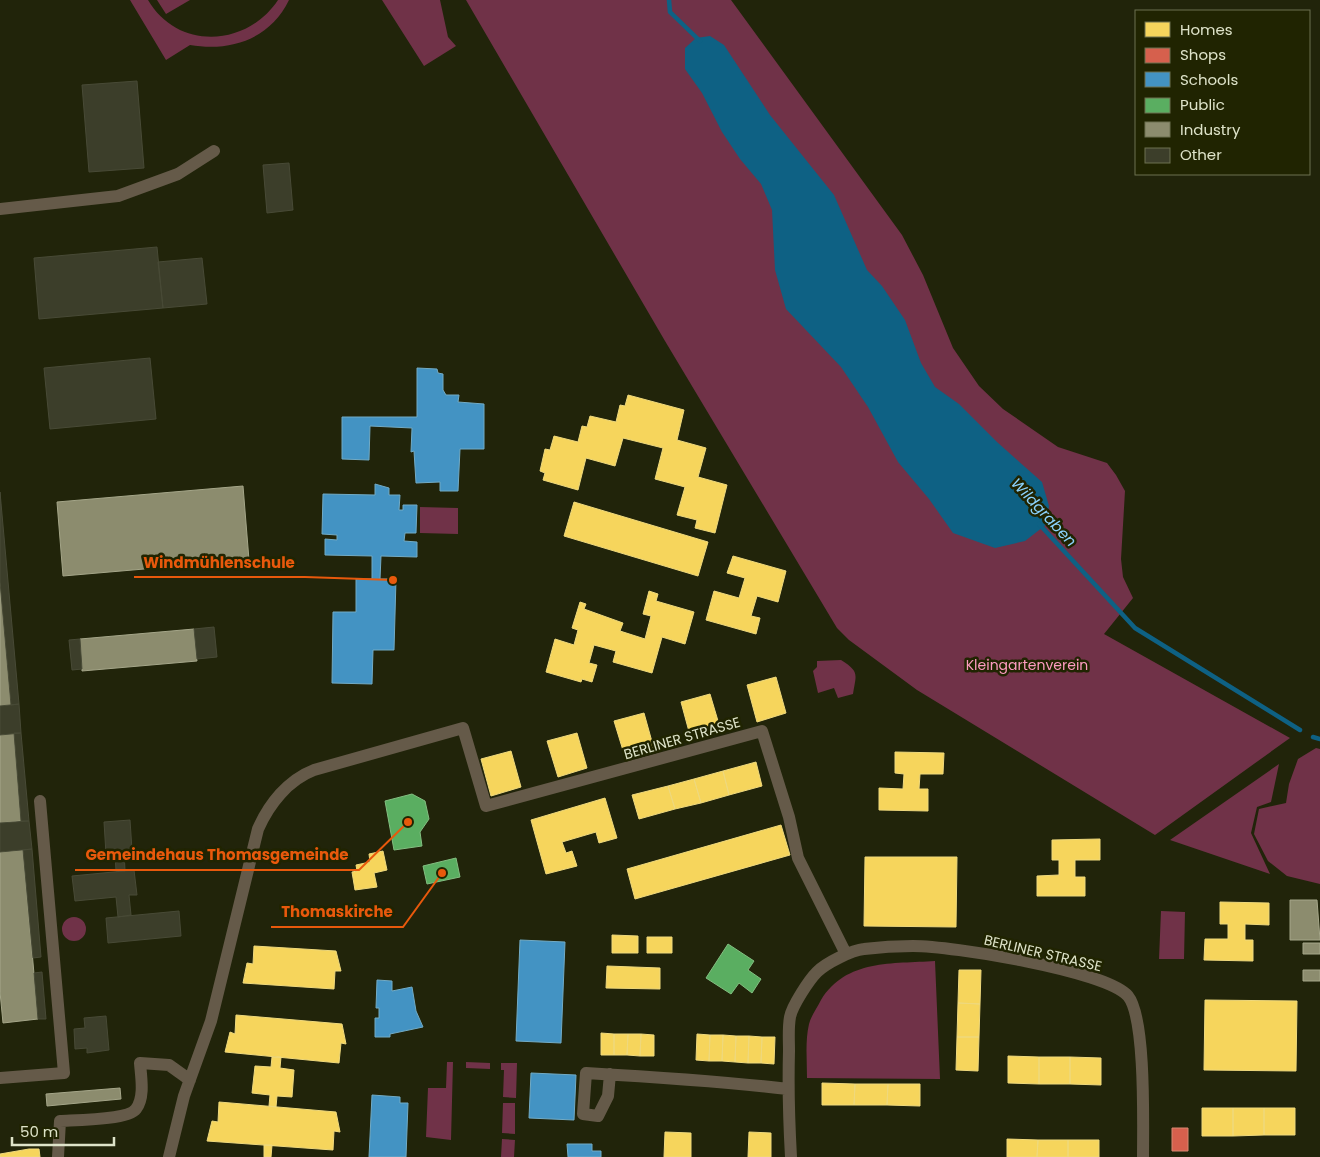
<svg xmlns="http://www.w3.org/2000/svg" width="1320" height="1157" font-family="Poppins,sans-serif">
	<rect width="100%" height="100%" fill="#21240a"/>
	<path fill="#703248" d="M130,0H148C178,51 247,47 278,0H289C270,39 231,52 190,45L166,60Z
		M157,0H190L166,14Z
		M382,0H440L448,37L456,46L424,66Z
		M466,0H731L902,235L923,275L953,348L979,386L1003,409L1058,447L1107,463L1116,475L1125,491L1121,559L1123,577L1133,598L1104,634L1290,738L1155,835L917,690L849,640L837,628L665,341Z
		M420,507L458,508V534L420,533Z
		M841,660C860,672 856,674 853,694L838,698L834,688L818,693L813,671L817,667V661Z
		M1316,748L1320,749V884L1287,876L1268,861L1254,834L1259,809L1286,803L1289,784L1298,759Z
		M1279,764L1271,802L1257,807L1251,833L1270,874L1170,840Z
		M1161,911L1185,912L1184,959H1159Z
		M62 929a12 12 0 1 1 24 0a12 12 0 1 1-24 0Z
		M935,961L940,1079L807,1078C807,1060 805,1041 809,1024C811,1016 817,1008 821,1000C846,959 893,964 935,961Z
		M447,1062H453L451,1140L426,1137L428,1088H446Z
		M466,1062L490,1063V1069L466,1068Z
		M501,1063H517L516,1098L503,1097L504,1070H501Z
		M503,1103H515V1134L502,1133Z
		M502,1139L515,1140L514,1157H501Z"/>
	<path fill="#0e6184" d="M710,36L724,45L770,115L834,195L867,270L882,286L905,320L921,363L935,387L959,404L997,442L1042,482L1049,506L1047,524L1025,541L995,548L953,533L929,499L898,462L868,407L841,367L786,309L775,270L772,210L761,184L740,159L722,132L702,93L685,69V48L696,38Z"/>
	<path fill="#f6d55c" stroke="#efd97d" d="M628,395L684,410L677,440L706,448L698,477L727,485L715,533L695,528L697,520L677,515L685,487L655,479L663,448L623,438L615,466L586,458L578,490L543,480L545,473L540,471L545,449L550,450L554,436L578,442L582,426L587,427L590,416L616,422L620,405L625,406Z
		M574,502L708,542L698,576L564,536Z
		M733,556L786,571L778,602L757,596L751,616L760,618L756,634L706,620L714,591L739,598L745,578L727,573Z
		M649,591L658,594L656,601L694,612L685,644L662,637L652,673L613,662L616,651L594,645L589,663L597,665L592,682L582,679L581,682L546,672L555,639L574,645L578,630L572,628L580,602L586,604L584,609L623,623L620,631L645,639L651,616L643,614Z
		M776,677L786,713L757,722L747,685Z
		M710,694L721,731L691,739L681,702Z
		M644,713L654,749L625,757L614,721Z
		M577,733L587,768L558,777L547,741Z
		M511,751L521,787L491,796L481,759Z
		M895,752L944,753L943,774H920L919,789H928V811L879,810V788L903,789L904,774L895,773Z
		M756,762L762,786L729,795L723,771Z
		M723,771L729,795L701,803L694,779Z
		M694,779L701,803L675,809L668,786Z
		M668,786L675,809L639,819L632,795Z
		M605,798L617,838L599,843L596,832L562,842L566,853L572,851L577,866L546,874L531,820Z
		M781,825L790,855L635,899L627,869Z
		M1100,839V860H1075V877H1085V896H1037V876L1059,875V860H1052V840Z
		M383,851L387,870L374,873L377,887L355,890L352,872L357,871L356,865L370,862L369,854Z
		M865,857H957L956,927L864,926Z
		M1220,902L1269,903V925L1245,924V940H1253V961L1204,960L1205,939H1228V924H1220Z
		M612,935L638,936V953H612Z
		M647,937H672V953H647Z
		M254,946L336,951L341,971H335L334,989L243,983L247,963L253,964Z
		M607,966L660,968V989L606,988Z
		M959,970H981L980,1004L958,1003Z
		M1205,1000L1297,1001L1296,1071L1204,1070Z
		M958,1003L980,1004L979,1037H957Z
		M236,1015L342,1024L346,1044L341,1043L339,1063L225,1052L230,1032L235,1034Z
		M601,1033L614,1034V1055H601Z
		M614,1034H628L627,1055H614Z
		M628,1034H641L640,1056L627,1055Z
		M641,1034L654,1035V1056H640Z
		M697,1034L710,1035L709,1061L696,1060Z
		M710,1035H723L722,1061H709Z
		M723,1035L736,1036L735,1062L722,1061Z
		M736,1036H749L748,1063L735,1062Z
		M749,1036L762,1037L761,1063H748Z
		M762,1037H775L774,1064L761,1063Z
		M957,1037H979L978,1071L956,1070Z
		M1008,1056L1039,1057V1084L1008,1083Z
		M272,1057H281L280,1068L294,1070L292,1097L277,1096L276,1107L269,1106L270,1095L252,1093L255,1066L271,1067Z
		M1039,1057H1070V1084H1039Z
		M1070,1057L1101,1058V1085L1070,1084Z
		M822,1083L855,1084L854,1105H822Z
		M855,1084H888L887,1105H854Z
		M888,1084H920V1106L887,1105Z
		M219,1102L336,1112L340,1132L334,1131L333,1150L207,1141L212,1121L218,1122Z
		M1202,1108H1233V1136H1202Z
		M1233,1108H1264V1135L1233,1136Z
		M1264,1108H1295V1135H1264Z
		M665,1132L691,1133V1157H664Z
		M749,1132L771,1133V1157H748Z
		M1007,1139L1038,1140L1037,1157H1007Z
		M1038,1140H1068V1157H1037Z
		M1068,1140H1099V1157H1068Z
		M264,1145H272L271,1157H264Z
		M29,1149H39L40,1157H0V1154Z"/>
	<path fill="#d6604d" stroke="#d88772" d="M1172,1128H1188V1151H1172Z"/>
	<path fill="#4393c3" stroke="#72abc5" d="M417,368L437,369L438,373L443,374V390L446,395H459L458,402L484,404V449H460L458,491H440V482L416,483L414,451L411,452L412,428L370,426L369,460L342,459V417H417Z
		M375,484L389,488V495H400L399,510H403V505H417L416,533H405L404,541L417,542V557L381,556L380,579H396L394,650H373L372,684L332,683L333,612H356V579H372V556L325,555V539L337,540V535L322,534L323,494L375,495Z
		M520,940L565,942L561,1043L516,1041Z
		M377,980L392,981V991L412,987L416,1011L423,1027L390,1034V1037H375V1018H379V1008H376Z
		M531,1073L576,1075L574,1120L529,1118Z
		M372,1095L400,1097V1103H408L406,1157H369Z
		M567,1144H592V1151H601V1157H568Z"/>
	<path fill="#5aae61" stroke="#82be80" d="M412,794L425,801L429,819L420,832L422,846L394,850L385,801Z
		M456,858L460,877L427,884L423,866Z
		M728,944L754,961L748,970L761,979L752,993L739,983L731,994L706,978Z"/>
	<path fill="#8c8c6e" stroke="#a5a689" d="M243,486L249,560L190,565V562L178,564L179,566L63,576L57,502Z
		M0,582L11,705L0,706Z
		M194,629L197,661L82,671L80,639Z
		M14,733L21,821L0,823V735Z
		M23,850L38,1019L3,1023L0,992V852Z
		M1290,900H1317L1320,940H1290Z
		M1303,943H1320V954H1303Z
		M1303,970H1320V981H1303Z
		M120,1088L121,1099L47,1106L46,1094Z"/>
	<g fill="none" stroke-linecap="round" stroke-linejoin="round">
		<path stroke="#0e6184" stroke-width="4.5" d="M669,0L670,12L700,41
			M1039,524L1135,628L1300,730
			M1313,737L1320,739"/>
	</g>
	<path fill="#3c3e2a" stroke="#484a36" d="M137,81L144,168L89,172L82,85Z
		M289,163L293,210L267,213L263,165Z
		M157,247L163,308L39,319L34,258Z
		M202,258L207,304L163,308L158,262Z
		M150,358L156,419L50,429L44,368Z
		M0,492L19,704L11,705L0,582Z
		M214,627L217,657L197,659L194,629Z
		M80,639L82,669L72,670L69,640Z
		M19,704L21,733L0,735V706Z
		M14,733H21L29,821H21Z
		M130,820L132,850H124L125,871H116L115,853L106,854L104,822Z
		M29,821L32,849L0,852V823Z
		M32,849L41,957L33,958L23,850Z
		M134,870L137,895H129L131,915L118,917L116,897L75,901L72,876Z
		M179,911L181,936L108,943L106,918Z
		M42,972L46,1019H38L34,973Z
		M106,1016L109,1050L87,1053V1048L75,1049L74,1029L85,1028L84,1018Z"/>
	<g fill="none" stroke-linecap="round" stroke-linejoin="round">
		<path stroke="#655a49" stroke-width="12" d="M0,209L118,196L178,174L214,151
			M610,1074L608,1096L598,1116L583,1114L586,1073C654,1077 721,1081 788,1089
			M0,1078L64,1073L40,801
			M58,1157L60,1121C75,1120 128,1120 136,1109C145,1097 141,1077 140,1063L169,1065L190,1080
			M169,1157L184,1096L211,1021L258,829C269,804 288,780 314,770L463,728L486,806L762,731L789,817L798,858L846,954
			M791,1157C789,1122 788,1087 789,1051C789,1040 788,1028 790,1017C792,1006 809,980 817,972C826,963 852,950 864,949C880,947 897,946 913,946C951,946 1105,970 1128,996C1146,1018 1143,1126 1143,1157"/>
	</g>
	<g text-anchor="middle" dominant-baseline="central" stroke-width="5" stroke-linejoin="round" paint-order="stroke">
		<g font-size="14" fill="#fe9cc1" stroke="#202401">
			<text x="1027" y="665">Kleingartenverein</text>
		</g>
		<g font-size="14" fill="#dee3c9" stroke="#202401">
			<text transform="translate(682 738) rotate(-16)">BERLINER STRASSE</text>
			<text transform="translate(1043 953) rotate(13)">BERLINER STRASSE</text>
		</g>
		<g font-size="15" font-style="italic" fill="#8bd2fc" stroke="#202401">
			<text transform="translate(1044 512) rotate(47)">Wildgraben</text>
		</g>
	</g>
	<path fill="none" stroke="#e8590c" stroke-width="2" d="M393 580L305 577H134M408 822L359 870H75M442 873L403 927H271"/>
	<g fill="#e8590c" stroke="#202401" stroke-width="2">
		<circle cx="393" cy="580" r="5"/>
		<circle cx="408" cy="822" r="5"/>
		<circle cx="442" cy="873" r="5"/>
	</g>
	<g font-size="15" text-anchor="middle" font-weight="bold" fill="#e8590c" stroke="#202401" stroke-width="5" stroke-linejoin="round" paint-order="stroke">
		<text x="219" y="568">Windmühlenschule</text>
		<text x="217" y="860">Gemeindehaus Thomasgemeinde</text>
		<text x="337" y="917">Thomaskirche</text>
	</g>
	<rect x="1135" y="10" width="175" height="165" fill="#202401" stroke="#6c7051"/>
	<rect x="1145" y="22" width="25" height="15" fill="#f6d55c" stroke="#6c7051"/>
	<text x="1180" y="35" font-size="15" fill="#dee3c9">Homes</text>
	<rect x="1145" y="48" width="25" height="15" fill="#d6604d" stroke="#6c7051"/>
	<text x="1180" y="60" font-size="15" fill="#dee3c9">Shops</text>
	<rect x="1145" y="72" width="25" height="15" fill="#4393c3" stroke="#6c7051"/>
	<text x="1180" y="85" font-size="15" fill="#dee3c9">Schools</text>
	<rect x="1145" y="98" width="25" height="15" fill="#5aae61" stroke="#6c7051"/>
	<text x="1180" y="110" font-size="15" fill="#dee3c9">Public</text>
	<rect x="1145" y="122" width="25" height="15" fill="#8c8c6e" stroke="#6c7051"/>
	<text x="1180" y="135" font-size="15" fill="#dee3c9">Industry</text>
	<rect x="1145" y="148" width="25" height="15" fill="#3c3e2a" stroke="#6c7051"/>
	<text x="1180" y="160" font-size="15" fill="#dee3c9">Other</text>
	<path d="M12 1137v8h102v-8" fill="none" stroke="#dee3c9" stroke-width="2.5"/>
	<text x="20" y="1137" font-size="15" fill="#dee3c9" stroke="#202401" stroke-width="4" paint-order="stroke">50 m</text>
</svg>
